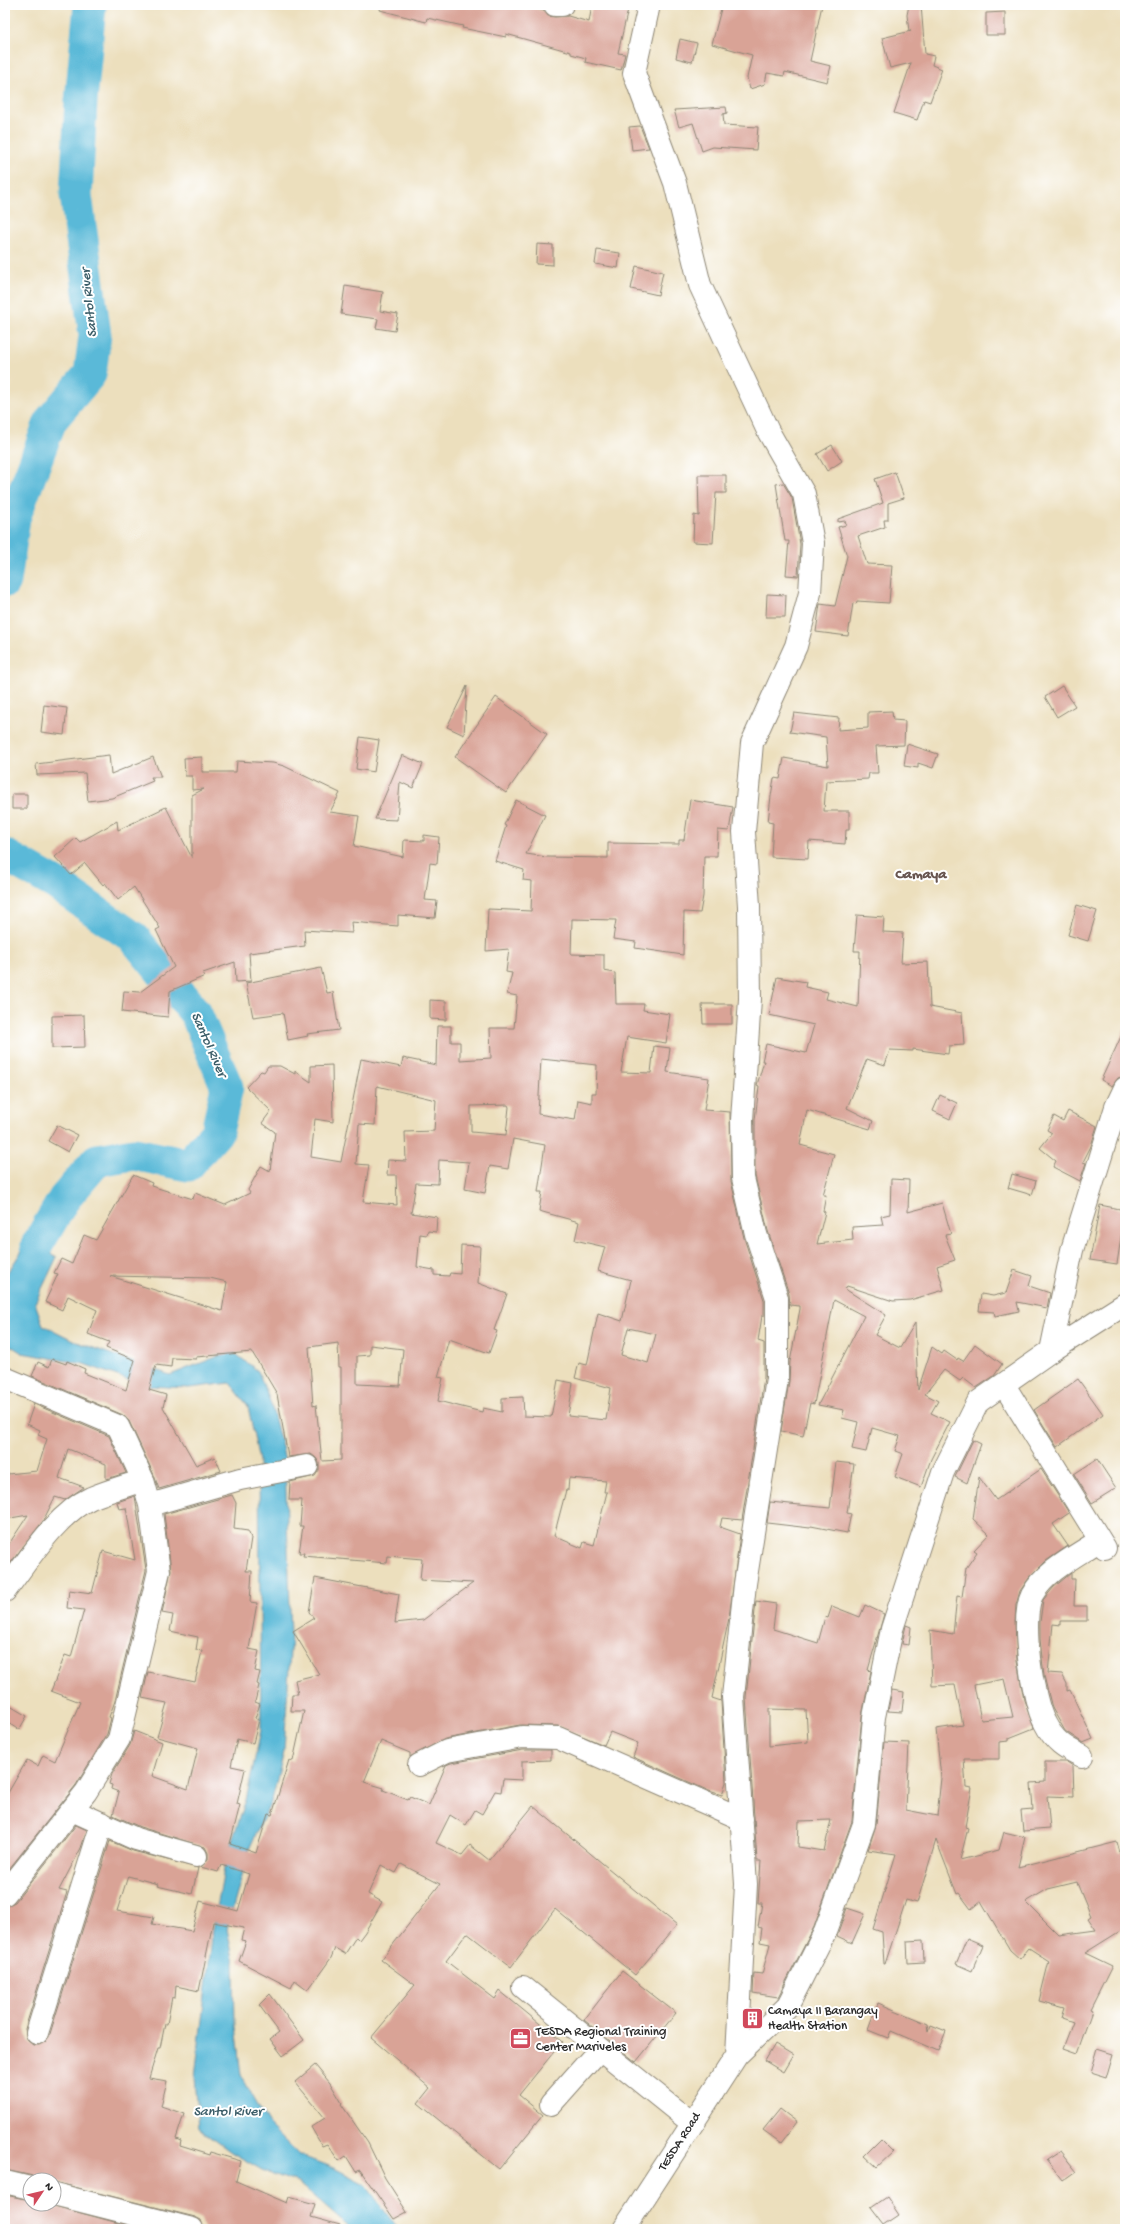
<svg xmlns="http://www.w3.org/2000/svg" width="1130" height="2234" font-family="'Gochi Hand',sans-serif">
	<rect width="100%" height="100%" fill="#fff"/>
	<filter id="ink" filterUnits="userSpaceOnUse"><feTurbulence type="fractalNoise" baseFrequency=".025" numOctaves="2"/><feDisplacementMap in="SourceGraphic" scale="8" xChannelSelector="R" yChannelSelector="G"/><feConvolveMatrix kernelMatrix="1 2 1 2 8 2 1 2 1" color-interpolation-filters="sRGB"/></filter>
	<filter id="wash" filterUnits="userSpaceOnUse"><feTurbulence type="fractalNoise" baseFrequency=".012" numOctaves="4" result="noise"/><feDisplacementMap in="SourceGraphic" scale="16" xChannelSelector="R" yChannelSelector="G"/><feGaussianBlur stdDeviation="0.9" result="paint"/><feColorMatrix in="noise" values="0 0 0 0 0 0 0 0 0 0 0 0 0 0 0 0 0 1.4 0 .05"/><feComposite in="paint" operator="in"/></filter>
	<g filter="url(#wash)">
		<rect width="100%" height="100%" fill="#ecdfbd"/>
		<path fill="#5ab9d8" stroke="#427282" d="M28,1241L57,1257L35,1303L43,1325L77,1342L170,1375L232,1351L258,1371L271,1404L282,1447L285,1462L291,1635L284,1751L272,1800L250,1847L227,1929L234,1963L235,2027L241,2075L268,2124L299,2155L336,2169L365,2184L398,2229H351L298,2183L262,2170L231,2152L199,2128L195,2076L213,1930L226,1858L246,1800L261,1730L259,1461L248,1406L230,1383L189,1388L145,1386L84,1364L22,1353L5,1342V1277Z"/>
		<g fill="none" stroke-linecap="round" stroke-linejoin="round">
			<path stroke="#5ab9d8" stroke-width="33" d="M5,581L14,518L51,420L90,374L95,335L76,195L81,101L90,5
				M5,855L56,884L134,938L196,1014L227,1087L217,1132L188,1165L134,1154L97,1160L64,1199L37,1245"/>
		</g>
		<g id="blocks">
			<path fill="#d9a396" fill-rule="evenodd" d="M381,5H524L544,11L548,16L555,17L568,16L589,22L592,5H629L618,53L625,54L621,70L585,62L586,58L571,54V52L506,34V37L462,28L463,26L427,18L426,22L380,10Z
				M722,5H822L810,61L831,66L827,82L785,72L784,76L767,73L765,84L750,89L747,78L752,55L712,44Z
				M909,5H921L925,54L934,56L932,65L942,69L930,102L924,100L917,120L894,113L911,63L890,68L882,38L911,31H909L907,15Z
				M1005,12V35H986V13Z
				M680,39L697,43L692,62L676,58Z
				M726,107L727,113L723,114L724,125L758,127L756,150L713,147L702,151L693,123L679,127L674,110Z
				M640,126L649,148L632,150L629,127Z
				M537,244L553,245V265L536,264Z
				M597,250L620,253L618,268L595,264Z
				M636,266L663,272L658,295L631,289Z
				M345,286L383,292L380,311L398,314L395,331L376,328L378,319L341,314Z
				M832,445L842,461L827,471L817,454Z
				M895,472L904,498L888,503V520H884L885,527L858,536L867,564L892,565L889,603L857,601L856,604L853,603L848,636L816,632L820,604L835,606L847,556L838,527L846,525L845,521L838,522V519L883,503L875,479Z
				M698,475H726V493H716L713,543L693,542L694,515L699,516Z
				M783,483L792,498L800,544L798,576L786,575L789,541H785L776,484Z
				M767,594L786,595L785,617H766Z
				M467,686L464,735L447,727Z
				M1062,686L1075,706L1057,717L1045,697Z
				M496,697L547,734L506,793L455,757Z
				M44,705L67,708L64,735L41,732Z
				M892,711L893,720L905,721L904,745L876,746L878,773H869L868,779L826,781L824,811H849V830H846L845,844L809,841L808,859L771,857L773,823L768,822L771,796L774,778L780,779L784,758L828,766L826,737L790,732L794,713L839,718L838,730L868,728V712Z
				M360,737L379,740L374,772L356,769Z
				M907,744L938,754L933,768L918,763V768L904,766Z
				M109,755L111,774L153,757L161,777H151L153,781L112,798L88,801L85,773L37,775L36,764Z
				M402,755L423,764L413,788L400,782L397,820L375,819Z
				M202,757V772H236L237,761L273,763L284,766L340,793L330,812L359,816L354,846L403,857L404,840L424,841V835L439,837L437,864L430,863L425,900L437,901L435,918L398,915V926L351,922L352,933L304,930L305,946L249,953L251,981L236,982L235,962L203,973L205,976L170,991L168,1017L122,1012L124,991L140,992L174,967L156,930L160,928L134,887L118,900L105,883L103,885L85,863L71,875L55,857L76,838L80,842L117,821L118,830L166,807L192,858V795L204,789L192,790V776H185L184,758Z
				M12,794H27V809H12Z
				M516,800L545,815L526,854L547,857L608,858V843L679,844V840H684L690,800L733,807L729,831L718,830L717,856H704L703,896L700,913L684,912L683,955L635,948L636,942L613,939L616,920L572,919L571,954L604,955V971L615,973L616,1004H644L643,1010L670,1014L666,1043L627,1037L621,1072L651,1073L654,1046L670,1048L667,1072L709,1078L704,1110L730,1112L731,1181L744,1238L764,1300V1316H762L758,1341L764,1343V1378L742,1520L722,1518L720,1527L740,1534L729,1618L712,1698L721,1701L726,1782L722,1795L709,1791L633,1757L638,1743L610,1732L604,1745L558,1726L520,1725L445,1739L410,1757V1753L381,1741L364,1782L384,1788L383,1790L408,1800L410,1797L429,1805L446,1765L451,1763L523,1750H551V1760L522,1761V1780L503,1779L501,1792L495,1791L482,1814L475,1810L466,1825L450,1815L436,1843L462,1855L470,1845L489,1860L533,1806L677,1925L635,1975L555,1909L511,1967L467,1933L446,1961L495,1999L500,1991L562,2042L519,2095L543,2115L499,2169L418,2103L430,2088L371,2038L415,1985L381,1960L440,1884L401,1864L396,1873L381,1865L368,1894L382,1902L365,1932L359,1940L356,1937L345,1954L335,1948L331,1958L308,1990L295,1980L291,1988L239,1961L246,1941L241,1940L244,1928L213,1922L199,1991L176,1986L175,1998L172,1997L167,2024H165L160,2048H158L149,2078L167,2081L161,2106L184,2114L176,2139L181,2141L180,2146L209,2155L210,2152L241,2161L236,2181L287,2203L289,2197L315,2204L311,2217L340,2225L339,2229H204L201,2220L195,2217L54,2182V2180H39L33,2176L5,2170V1906L15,1902L76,1825L87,1830L81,1848L59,1890L67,1892L25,2029L28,2041L33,2045H39L45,2042L49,2037L110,1841L133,1851L198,1868L192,1894L157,1886L158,1884L128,1876L117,1911L154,1917L152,1924L192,1931L200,1901L238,1911L249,1874L221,1865L218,1872L201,1867L208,1859V1853L205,1847L140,1827L113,1815L119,1792L111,1789L112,1785L109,1784L112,1774L130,1745L134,1731L162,1742L152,1776L188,1789L198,1748L157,1737L167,1703L142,1698L148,1672L195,1682L202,1651L196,1650L198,1637L170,1631L173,1615L162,1613L171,1570L164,1514L232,1495L236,1503L234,1529L248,1531L251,1538L246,1571H252L250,1602L257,1603L249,1649L259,1651L255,1671L260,1672L257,1684L259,1685L255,1702L260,1704L255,1718L259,1720L253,1743L237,1739L231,1766L245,1769L237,1804L240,1805L230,1844L256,1853L268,1814L272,1815L289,1760L293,1761L304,1711H291L292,1694H298L295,1680L319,1674L293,1631L314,1618L309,1612L315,1578L399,1594L395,1623L423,1620L473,1583L420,1580L422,1559L388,1556L387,1563L303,1556L304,1553H299L303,1526H300L302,1500H289L290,1482L315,1476L319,1470V1463L316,1458L311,1454L288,1457L277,1394L252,1352L196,1357V1359L172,1358L171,1367L156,1365L149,1390L166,1395L163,1407L196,1465L215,1457L221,1471L159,1489L154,1475L129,1421L123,1415L32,1376L38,1362L49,1367L52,1359L66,1364L67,1361L85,1369L84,1373L126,1390L135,1360L106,1348L109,1342L88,1334L97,1310L68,1296L62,1310L45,1302L58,1274L54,1273L61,1259L72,1264L84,1235L96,1240L133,1175L152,1183L151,1186L193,1199L195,1193L225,1205L250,1193L248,1190L261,1166L270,1171L275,1132L262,1123L271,1111L246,1087L261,1071L264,1072L268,1066H280L295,1074V1071L311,1082V1066L332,1065L333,1122L315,1119L311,1157L341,1162L361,1059L401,1067L403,1058L436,1065L437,1026H451V1042H460V1060L491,1058L490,1028H514L517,996L507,994L512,973L506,972L509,949L486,951L488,909L531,911L532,881L523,880L524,870L495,861L506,826L504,825ZM541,1059L597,1065L596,1093H592V1103L578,1100L575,1120L538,1114ZM377,1086L436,1100L434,1131L405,1132L406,1161L388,1160L387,1175H396L397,1205L363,1202L369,1165L356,1164L359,1124L375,1125ZM508,1105L509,1107L506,1135L471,1132V1106ZM513,1139L545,1145L538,1192H542L539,1211L579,1222L575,1240L605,1247L598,1271L631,1280L622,1321L598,1313L587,1365L579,1363L575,1378L611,1388L606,1420L568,1416L573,1383L558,1380L551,1417L524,1416L523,1397L502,1398V1412L483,1408L482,1412L438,1401L443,1378L438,1377L449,1339L489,1353L497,1331L494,1330L507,1294L478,1283L480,1246L461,1245L460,1274L450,1273L449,1276L434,1275V1270L417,1267L420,1234L427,1235L428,1231L436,1232L437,1217L411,1213L416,1183L438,1184L439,1160L469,1162L465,1189L485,1193L490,1166L508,1169ZM110,1276L210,1278L227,1282L222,1311ZM628,1328L656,1334L648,1363L621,1355ZM338,1343L339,1367H341V1460L322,1461L316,1405L313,1406L309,1347ZM370,1345L403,1349L400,1386L357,1384V1356L370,1355ZM569,1478L606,1481L604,1492H607L594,1545L584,1542L582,1548L554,1536L566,1490H568Z
				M1077,905L1097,911L1088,941L1068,935Z
				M857,915L884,917L883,932L903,933L901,963L928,962L930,1007L962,1013L964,1045L949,1046L948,1054L913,1049V1051L890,1050L885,1065L867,1059L847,1108L873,1121L870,1129L807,1110L800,1145L834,1154L823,1195H826L823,1211L825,1212L817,1244L853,1240L852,1227L883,1225L881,1216L890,1214L891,1179L909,1180L908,1212L942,1203L951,1234L945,1235L955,1260L937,1266L944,1290L910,1300L893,1301L847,1286L845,1289L886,1315L875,1335L900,1348L915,1323L918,1390L932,1347L942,1354L944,1351L957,1360L958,1358L963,1361L975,1344L1002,1364L994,1376L976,1388L963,1378L960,1381L944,1370L925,1394L938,1401L931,1413L950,1422L931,1459L921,1487L895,1477L903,1454L895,1451L900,1436L872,1428L866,1452L852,1449L858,1422L842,1418L844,1410L818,1405L864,1316L834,1300L814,1404L810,1403L803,1436L781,1431L789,1381L790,1362L800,1309V1306L790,1305L789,1294L768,1231L755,1176V1120L759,1086L757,1085L764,1061H762L766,1044L806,1053L814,1025L769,1015L777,977L806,982L805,987L828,992L826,999L858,1007L860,951H854Z
				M321,968L327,993L333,992L339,1030L307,1034L308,1036L288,1040L283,1013L253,1017L246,983Z
				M430,1000L446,1001V1020L430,1019Z
				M702,1004H732V1024H703Z
				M84,1015L85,1047L52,1048V1016Z
				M1125,1028V1076L1118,1078L1112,1086L1101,1080Z
				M940,1095L957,1103L950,1119L933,1111Z
				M1068,1111L1097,1126L1091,1146L1083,1162L1086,1163L1080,1181L1053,1167L1056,1161L1040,1148L1052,1133L1047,1130L1054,1116L1063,1121Z
				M57,1125L77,1135L68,1152L48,1141Z
				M1012,1174L1036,1181L1032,1195L1008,1188Z
				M1100,1205L1125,1210L1117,1264L1090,1260Z
				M1014,1270L1032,1276L1029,1286L1050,1293L1047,1308L1017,1302L1019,1311L995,1316L994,1312L979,1311L981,1294L993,1296L1006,1293Z
				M1078,1379L1103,1414L1057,1447L1034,1410Z
				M34,1404L109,1436L126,1473L106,1479V1464L68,1449L59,1478L84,1487L65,1500L55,1497L43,1521L5,1570V1550L28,1515L5,1519V1482L8,1474L37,1471L47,1439L38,1435L40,1430L27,1424Z
				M973,1440L981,1444L967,1483L955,1477Z
				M1097,1459L1116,1488L1092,1503L1074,1474Z
				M836,1462L854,1464L847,1513L851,1514L847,1533L811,1526L810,1528L767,1523L770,1502L830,1508Z
				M1041,1469L1069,1513L1053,1524L1068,1546L1046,1561L1029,1578L1020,1591L1016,1605L1015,1622L1017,1661L1024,1700L1034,1728L1009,1738V1741L999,1742V1759H964L966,1787L972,1788L965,1827L968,1828L960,1860L999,1850L1004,1832L1025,1837L1018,1867L1117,1842L1120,1853L1125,1851V1928L1085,1953L1112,1966L1090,2010L1092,2011L1077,2053L1063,2048L1073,2022L1062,2018L1065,2008L1039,2001L1049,1961L1029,1948L1020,1959L1010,1950L981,1901L971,1909L959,1893L957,1894L936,1840L917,1903L906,1900L885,1964H884L882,1932L873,1929L896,1854L868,1850L876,1825L884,1742L909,1743L906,1810L937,1816L941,1778L936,1729L963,1725L955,1685L932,1686L930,1630L953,1634L957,1596L962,1597L966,1568L977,1552L974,1550L989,1534L973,1519L979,1477L996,1500ZM1004,1679L1013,1717L981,1720L974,1685ZM1077,1882L1091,1916L1088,1918L1096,1930L1059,1935L1026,1902L1048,1889Z
				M135,1496L146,1570L115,1701L109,1717L111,1718L107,1734L76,1785L5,1874V1798L27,1760L38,1766L43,1755L55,1761L80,1702L51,1691L65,1655L71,1657L84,1610L67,1608L69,1590L92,1593L103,1551L135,1560L126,1508L119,1509L117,1502Z
				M1071,1573V1579H1075L1074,1606H1087V1621H1061V1625L1053,1624L1048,1673L1062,1674L1067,1684V1691L1070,1690L1093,1739L1083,1743L1065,1731L1052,1708L1044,1676L1040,1639V1622L1043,1600L1054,1587Z
				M756,1601L776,1604L773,1629L818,1643L825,1617L828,1618L832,1606L860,1617L865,1605L884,1614L868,1670L871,1671L862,1716L852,1821L814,1927L778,1997L753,1993L754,1973L762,1974L770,1944L760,1942L762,1928L758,1927L762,1903H758L761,1861H757L746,1697ZM769,1709L806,1710L808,1742L769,1746ZM831,1820L824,1851L798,1847L799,1821Z
				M906,1625L911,1627L909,1645L902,1644Z
				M892,1690L904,1692L902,1712L888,1711Z
				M5,1703L27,1716L19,1730L5,1721Z
				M1045,1762H1067L1073,1766L1074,1797L1047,1796L1050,1829L1023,1831L1021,1811L1033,1810L1031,1783L1045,1782Z
				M847,1908L865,1914L852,1943L837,1936Z
				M967,1938L983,1945L972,1971L956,1964Z
				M923,1940L924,1962L908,1963L907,1941Z
				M622,1971L676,2013L636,2062L584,2020Z
				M270,1994L304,2040L283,2056L270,2039L279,2032L259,2005Z
				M878,2003L928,2024L929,2031L931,2025L946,2031L938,2051L891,2031L888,2038L868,2030Z
				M775,2044L793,2055L783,2072L765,2061Z
				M1097,2049L1113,2054L1106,2078L1090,2073Z
				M315,2065L330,2083L342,2103L341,2104L368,2143L385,2178L407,2212L394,2219L360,2170L356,2172L346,2156L339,2161L327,2144L322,2146L311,2127L325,2118L295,2082Z
				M780,2109L797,2122L781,2143L763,2130Z
				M880,2139L893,2152L877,2167L864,2155Z
				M1060,2150L1077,2171L1063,2181L1046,2159Z
				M5,2195L30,2200V2204H47L141,2229H5Z
				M887,2197L899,2215L884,2225L871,2208Z"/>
		</g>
	</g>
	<g filter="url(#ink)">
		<use href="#blocks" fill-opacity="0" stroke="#8c8574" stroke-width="1"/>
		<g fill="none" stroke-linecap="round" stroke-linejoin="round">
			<defs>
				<path id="minor" d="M555,5H562
					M649,5L634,73L675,183L700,285L768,431L804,494L813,543L810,593L796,646L752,743L744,832L749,906L750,999L742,1120L743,1178L756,1234L777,1298V1379L745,1584L733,1697L746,1884L737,2055
					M1051,1351L1072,1250L1116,1107L1125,1088
					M5,1378L118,1426L143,1480L150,1505L159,1571L119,1739L86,1792L5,1894
					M1004,1385L1105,1548
					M150,1505L240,1479L307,1466
					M5,1591C28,1561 56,1514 91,1498C108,1491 126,1486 143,1480
					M1082,1756C1065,1748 1054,1741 1045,1723C1032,1700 1020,1618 1032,1595C1046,1570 1078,1555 1100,1540
					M419,1765L447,1751L522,1737L558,1738L742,1819
					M72,1810L136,1839L196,1856
					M523,1987L692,2123
					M37,2033L102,1823
					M551,2104L600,2049
					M5,2182L30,2188
					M54,2194L192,2229
					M624,2229L737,2055L787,2007L825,1932L864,1824L874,1717L892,1629L943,1472L978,1402L1051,1351L1125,1304"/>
			</defs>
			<use href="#minor" stroke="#8c8574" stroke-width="24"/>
			<use href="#minor" stroke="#fff" stroke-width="22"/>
		</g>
	</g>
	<defs>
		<symbol id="building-square" viewBox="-11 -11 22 22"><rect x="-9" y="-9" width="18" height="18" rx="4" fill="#d1495b" stroke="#fff"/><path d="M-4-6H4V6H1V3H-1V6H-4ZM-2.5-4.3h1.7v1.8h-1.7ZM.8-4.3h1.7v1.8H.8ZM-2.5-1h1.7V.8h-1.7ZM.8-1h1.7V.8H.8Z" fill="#fff"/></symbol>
		<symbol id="office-square" viewBox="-11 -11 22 22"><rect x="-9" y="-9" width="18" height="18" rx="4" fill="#d1495b" stroke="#fff"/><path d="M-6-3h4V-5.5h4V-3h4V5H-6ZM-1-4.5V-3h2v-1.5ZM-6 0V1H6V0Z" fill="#fff"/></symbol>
	</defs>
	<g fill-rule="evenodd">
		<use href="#building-square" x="740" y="2006" width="25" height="25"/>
		<use href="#office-square" x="508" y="2026" width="25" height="25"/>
	</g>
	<g text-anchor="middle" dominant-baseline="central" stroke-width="4" stroke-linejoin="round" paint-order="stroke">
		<g font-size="13" fill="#2b2b2b" stroke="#fff" text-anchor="start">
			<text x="768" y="2011">Camaya II Barangay<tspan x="768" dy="15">Health Station</tspan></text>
			<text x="536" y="2032">TESDA Regional Training<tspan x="536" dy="15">Center Mariveles</tspan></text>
		</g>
		<g font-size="13" fill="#2b2b2b" stroke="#fff">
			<text transform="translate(680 2142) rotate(-57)">TESDA Road</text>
		</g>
		<g font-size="14" font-style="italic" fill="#3b5d68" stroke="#fff">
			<text transform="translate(90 303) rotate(-96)">Santol River</text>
			<text transform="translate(208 1045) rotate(66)">Santol River</text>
			<text x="228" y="2112">Santol River</text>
		</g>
		<g font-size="15" font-weight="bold" fill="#685550" stroke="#fff">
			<text x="921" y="875">Camaya</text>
		</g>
	</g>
	<rect width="1130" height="2234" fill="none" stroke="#fff" stroke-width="20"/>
	<g transform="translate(42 2192) rotate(55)"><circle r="19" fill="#ffffff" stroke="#aaaaaa"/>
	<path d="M0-3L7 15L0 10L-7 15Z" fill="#d1495b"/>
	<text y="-6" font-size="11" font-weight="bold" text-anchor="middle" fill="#2b2b2b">N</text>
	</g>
</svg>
